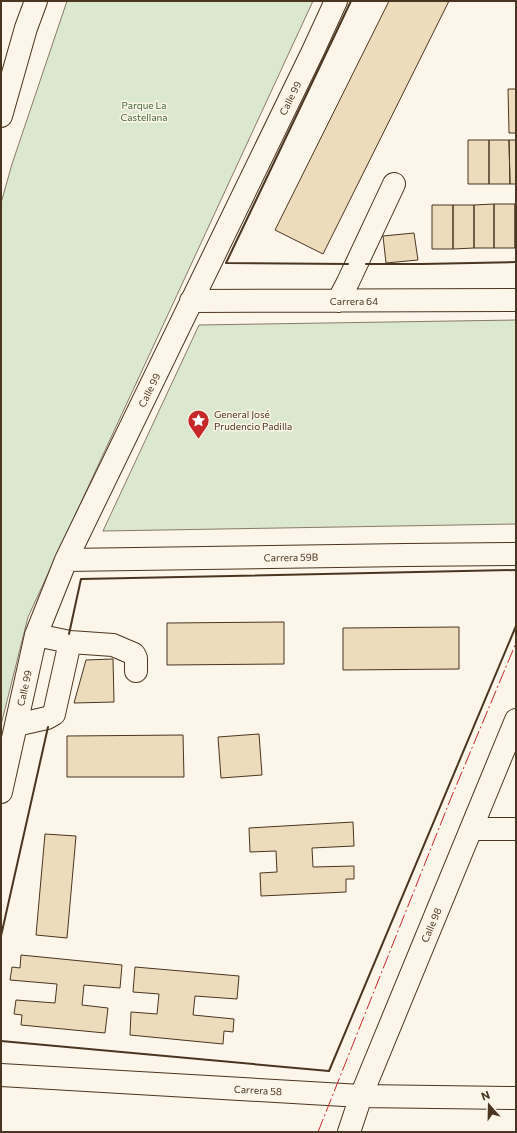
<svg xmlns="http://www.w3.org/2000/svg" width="517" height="1133" font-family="Commissioner,sans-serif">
	<rect width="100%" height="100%" fill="#fbf6e9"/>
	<path fill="#dce7d0" stroke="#887966" d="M67,1H313L28,617L1,725V203L12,164Z
		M516,320V524L103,531L199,325Z"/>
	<path fill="#ecdcbc" stroke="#4a3520" d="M389,1H449L323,254L275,230Z
		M508,89H516V133H509Z
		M468,140H489V184H468Z
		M489,140H509L510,184H489Z
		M509,140H516V184H510Z
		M494,204V248H474V205Z
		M494,204H515V248H494Z
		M515,204H516V248H515Z
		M432,205H453V249H432Z
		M453,205H474V248L453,249Z
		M414,233L418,260L386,263L383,236Z
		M284,622V664L167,665V623Z
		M459,627V669L343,670V628Z
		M113,659L114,702L74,703L86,660Z
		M259,734L262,775L221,778L218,737Z
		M183,735L184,777H67V736Z
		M353,822L354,846L312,848L313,867L354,866V879H346V892L261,896L260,873L277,872L276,851L250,852L249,828Z
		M45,834L76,836L67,938L36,935Z
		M21,955L122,965L120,988L84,985L82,1005L108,1008L105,1033L21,1025L22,1015L14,1014L16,1000L55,1003L57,984L10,980L12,967L20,968Z
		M135,967L239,976L237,999L195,996L193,1015L234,1019L233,1032L224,1031L223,1044L130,1035L131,1012L157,1014L159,994L133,992Z"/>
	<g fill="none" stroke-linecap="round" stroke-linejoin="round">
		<defs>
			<path id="minor" d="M1,116L26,28L36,1
				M191,301L516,300
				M338,301L348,282L394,184
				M66,560L405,555L516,554
				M36,635L70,642L113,645L134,654L136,658V671
				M16,725L47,718L54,714L70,642
				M1,792L36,635L66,560L313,51L336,1
				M472,829H516
				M1,1075L361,1096L516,1098
				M349,1132L361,1096L516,720"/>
		</defs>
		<use href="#minor" stroke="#4a3520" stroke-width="24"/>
		<use href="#minor" stroke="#fbf6e9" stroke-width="22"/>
		<path stroke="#4a3520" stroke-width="2" d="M348,264L226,263L351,1
			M366,264H422L516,262
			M69,634L81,579L516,570
			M1,936L48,727
			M1,1041L329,1071L516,626"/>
		<path stroke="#c62828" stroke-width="1" stroke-dasharray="14 3 2 3" stroke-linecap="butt" d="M318,1132L451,798L516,643"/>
	</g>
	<defs>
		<symbol id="sight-pin" viewBox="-11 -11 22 30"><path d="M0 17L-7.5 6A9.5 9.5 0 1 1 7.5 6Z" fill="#c62828" stroke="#fbf6e9"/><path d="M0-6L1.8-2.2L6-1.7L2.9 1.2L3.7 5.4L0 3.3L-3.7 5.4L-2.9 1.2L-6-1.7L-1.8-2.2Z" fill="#fff"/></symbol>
	</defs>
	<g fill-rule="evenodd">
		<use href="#sight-pin" x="186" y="408" width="25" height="34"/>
	</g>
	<g text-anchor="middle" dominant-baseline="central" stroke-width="3" stroke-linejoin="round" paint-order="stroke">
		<g font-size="10" fill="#4a3520" stroke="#fbf6e9">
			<text transform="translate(290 98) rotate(-64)">Calle 99</text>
			<text x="354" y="301">Carrera 64</text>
			<text transform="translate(149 390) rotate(-64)">Calle 99</text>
			<text transform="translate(291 557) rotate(-1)">Carrera 59B</text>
			<text transform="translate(24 688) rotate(-78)">Calle 99</text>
			<text transform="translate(431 925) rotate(-67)">Calle 98</text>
			<text transform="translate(258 1090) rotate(3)">Carrera 58</text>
		</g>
		<g font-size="10" fill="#436837" stroke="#fbf6e9">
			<text x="144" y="105">Parque La<tspan x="144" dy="12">Castellana</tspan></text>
		</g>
		<g font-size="10" fill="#4a3520" stroke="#fbf6e9" text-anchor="start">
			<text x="214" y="414">General José<tspan x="214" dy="12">Prudencio Padilla</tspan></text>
		</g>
	</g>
	<rect width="517" height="1133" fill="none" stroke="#4a3520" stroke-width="4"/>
	<g transform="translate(489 1105) rotate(340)" stroke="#fbf6e9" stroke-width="3" paint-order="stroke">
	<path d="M0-3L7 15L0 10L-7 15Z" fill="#4a3520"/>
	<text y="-6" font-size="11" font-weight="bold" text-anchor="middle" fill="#4a3520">N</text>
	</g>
</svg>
